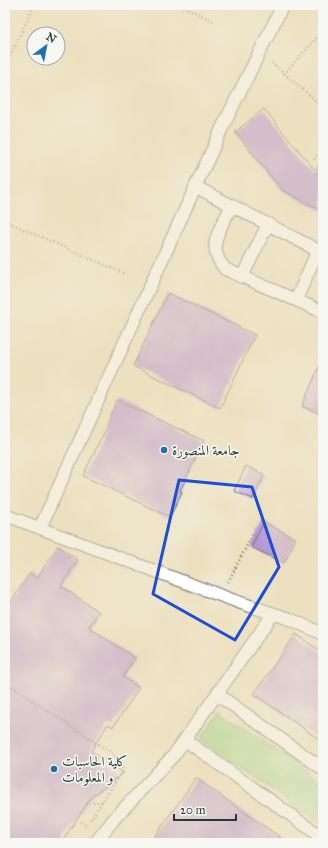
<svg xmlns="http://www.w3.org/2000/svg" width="328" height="848" font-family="'IM FELL Great Primer',Amiri,serif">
	<rect width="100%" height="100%" fill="#f6f6f2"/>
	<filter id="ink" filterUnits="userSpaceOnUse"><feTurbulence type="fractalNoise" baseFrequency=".025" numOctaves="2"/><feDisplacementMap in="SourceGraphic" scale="8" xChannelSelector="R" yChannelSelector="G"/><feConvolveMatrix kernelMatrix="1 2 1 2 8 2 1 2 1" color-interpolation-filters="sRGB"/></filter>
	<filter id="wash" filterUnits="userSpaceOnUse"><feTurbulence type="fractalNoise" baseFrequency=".012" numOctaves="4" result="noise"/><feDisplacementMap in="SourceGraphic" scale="16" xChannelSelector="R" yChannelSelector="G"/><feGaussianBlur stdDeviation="0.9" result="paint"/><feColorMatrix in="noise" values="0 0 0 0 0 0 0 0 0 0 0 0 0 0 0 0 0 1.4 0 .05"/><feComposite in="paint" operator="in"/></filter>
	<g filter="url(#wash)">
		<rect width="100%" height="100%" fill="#ede0bf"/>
		<path fill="#9dd689" stroke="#5e8a5e" d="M220,711L323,783V815L318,822L200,739Z"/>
		<g id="blocks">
			<path fill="#b594d7" d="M264,109L315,170L323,159V211L282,190L235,132Z
				M168,293L255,335L220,408L133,366Z
				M323,358V415L302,406Z
				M117,400L204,441L180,491L182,492L170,517L83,476L107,426L106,425Z
				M246,466L264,475L253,499L234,491Z
				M264,522L296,539L284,563L251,547Z
				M58,546L78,560L61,586L99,612L89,627L135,658L123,677L139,688L113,727L108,724L91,751L124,773L92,796L65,837L64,843H5V611L30,573L37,578Z
				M296,634L323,653V742L254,694Z
				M196,778L288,843H150Z"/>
		</g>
	</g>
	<g filter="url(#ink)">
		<use href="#blocks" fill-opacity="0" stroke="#677665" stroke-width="1"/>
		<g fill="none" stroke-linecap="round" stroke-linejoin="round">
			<defs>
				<path id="lane" d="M196,187L323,253
					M232,205C220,230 205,245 225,269L323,312
					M242,277L268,224
					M296,300L318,250
					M5,515L238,602L290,619L323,634
					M40,528L224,124L283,5
					M217,694L323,769
					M185,740L323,838
					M95,843L114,819L174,755L273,614"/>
			</defs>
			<use href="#lane" stroke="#677665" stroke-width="14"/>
			<path stroke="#677665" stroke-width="2.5" stroke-dasharray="1 3" stroke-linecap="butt" d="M180,5L213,21
				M272,63L323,107
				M5,68L34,5
				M284,74L323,31
				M314,159L323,147
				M317,174L321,169H323
				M5,221L123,273
				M228,582L254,532
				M5,682L120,759L123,766L121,773L89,822
				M93,803L102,801
				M81,822L87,826
				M75,843L78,837"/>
			<use href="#lane" stroke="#fff" stroke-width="12"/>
		</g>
	</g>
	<path d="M0 0H328V848H0ZM179,480L252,487L279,567L235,640L153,594Z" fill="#ede0bf" fill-opacity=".55" fill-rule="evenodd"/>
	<path fill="none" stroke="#1d4ed8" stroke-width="3" stroke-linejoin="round" d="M179,480L252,487L279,567L235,640L153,594Z"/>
	<g fill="#1f6fb2" stroke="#f6f6f2" stroke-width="1.5">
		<circle cx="164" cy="450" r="4"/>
		<circle cx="54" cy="769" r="4"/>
	</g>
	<g text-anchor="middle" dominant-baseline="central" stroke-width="3" stroke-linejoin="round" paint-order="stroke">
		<g font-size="14" fill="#1f3d34" stroke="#f6f6f2" text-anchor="start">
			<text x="172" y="450">جامعة المنصورة</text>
			<text x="62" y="761">كلية الحاسبات<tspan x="62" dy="16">و المعلومات</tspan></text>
		</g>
	</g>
	<rect width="328" height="848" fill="none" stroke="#f6f6f2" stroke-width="20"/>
	<g transform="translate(46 46) rotate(32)"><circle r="19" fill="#f6f6f2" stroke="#a0aca6"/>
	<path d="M0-3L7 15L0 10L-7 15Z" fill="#1f6fb2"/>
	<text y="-6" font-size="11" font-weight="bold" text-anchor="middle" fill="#1f3d34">N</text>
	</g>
	<path d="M174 814v6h62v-6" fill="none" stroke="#1f3d34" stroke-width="2"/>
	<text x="180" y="814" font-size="12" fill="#1f3d34" stroke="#f6f6f2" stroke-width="3" paint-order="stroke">20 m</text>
</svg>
